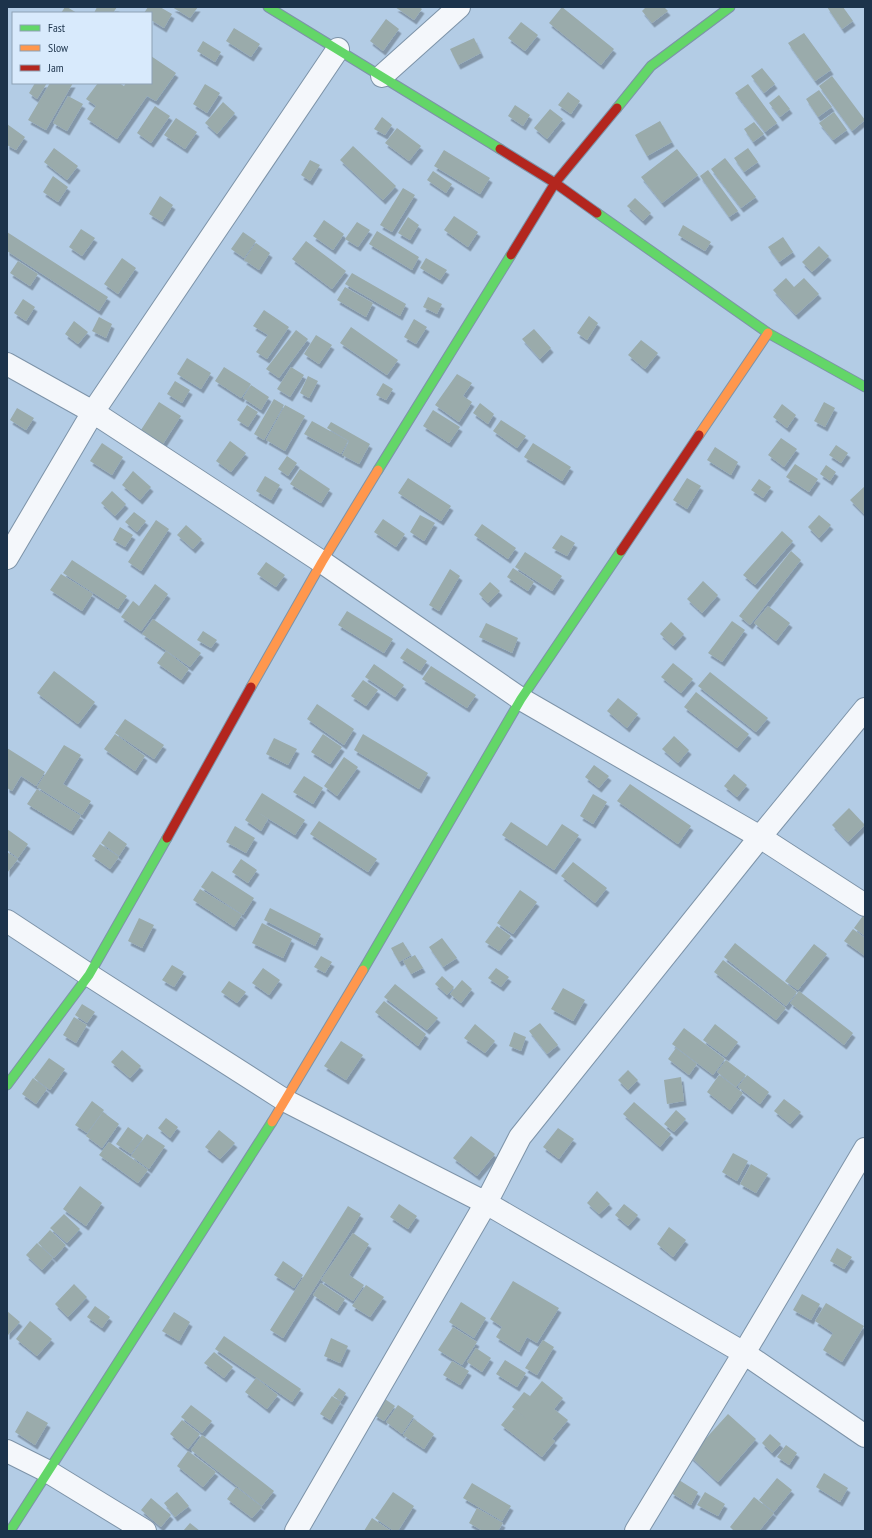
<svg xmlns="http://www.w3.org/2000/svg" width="872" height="1538" font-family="'PT Sans Narrow',sans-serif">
	<defs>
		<filter id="shadow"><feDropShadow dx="2.5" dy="4.5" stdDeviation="0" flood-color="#0004"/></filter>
	</defs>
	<rect width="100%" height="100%" fill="#b3cce5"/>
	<path fill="#9aabab" filter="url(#shadow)" d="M65,7H67L77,13H61Z
		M97,7H117L113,13H94Z
		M148,7H160L172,14L164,28L151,20V13H144Z
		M172,7H198L190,18Z
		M395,7H419L422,9L414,20Z
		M562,7L614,49L601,65L549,23Z
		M646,7H664L668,11L652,23L642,11Z
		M827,7H843L853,21L842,29Z
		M386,19L399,29L383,51L370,41Z
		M521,22L538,35L525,51L508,38Z
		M234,28L260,44L251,57L226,41Z
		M804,33L831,70L815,81L788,43Z
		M474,38L481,53L458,65L450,49Z
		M203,41L221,52L215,62L197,51Z
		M151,56L176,73L156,101L147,96L117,139L87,119L96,106L86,99L98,83H119L124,86L126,83H151Z
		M762,68L775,84L764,93L751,76Z
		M832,76L865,120L852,131L819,86Z
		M35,83H47L37,99L29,93Z
		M50,83H73L46,130L28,120Z
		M205,84L220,93L207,113L193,104Z
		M748,84L777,123L765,132L735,93Z
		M819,90L832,107L818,117L806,99Z
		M568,92L580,101L571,114L558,105Z
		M779,95L790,109L780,117L769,103Z
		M68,96L83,104L67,131L53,123Z
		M223,102L235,113L217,134L205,123Z
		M515,105L530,115L523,126L508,116Z
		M155,106L170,116L151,143L137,133Z
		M550,109L563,119L547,139L534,128Z
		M834,112L847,130L833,140L819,123Z
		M382,117L392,125L385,135L374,129Z
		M176,118L197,132L185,149L164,135Z
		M660,121L672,142L647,156L635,135Z
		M754,122L764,134L753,142L744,129Z
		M7,124L25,137L16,150L7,145Z
		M397,128L421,146L409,161L385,143Z
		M353,146L396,186L383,200L340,160Z
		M54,148L78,166L67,180L44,162Z
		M748,148L758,162L744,172L734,158Z
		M677,149L698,175L662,203L641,177Z
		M444,150L490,178L480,194L434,166Z
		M725,158L756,197L741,208L711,169Z
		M310,160L320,165L310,181L301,175Z
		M708,170L738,211L729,217L700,176Z
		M433,171L452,184L446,193L427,180Z
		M53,176L68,187L58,202L43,192Z
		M403,188L415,195L392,232L380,225Z
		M160,196L173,205L162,222L149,214Z
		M635,198L651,213L643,221L627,206Z
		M454,216L478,232L468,247L444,230Z
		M408,217L419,225L410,240L398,233Z
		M324,220L344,234L333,250L313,236Z
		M357,222L370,230L358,247L345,239Z
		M683,225L711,242L705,251L678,235Z
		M81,229L95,238L82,256L69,247Z
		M377,231L419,257L412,270L369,244Z
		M7,232L108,297L99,311L7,251Z
		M243,232L256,241L244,258L231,249Z
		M783,237L793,252L779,262L768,247Z
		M306,241L346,271L332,289L292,259Z
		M256,243L270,253L259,270L244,260Z
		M819,246L829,256L812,272L802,262Z
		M122,258L136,268L118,294L104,284Z
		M426,258L447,270L440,280L420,268Z
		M18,261L38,274L30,286L10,273Z
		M352,273L406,304L400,316L345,284Z
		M786,278L794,287L804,278L819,294L796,315L773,290Z
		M345,287L373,303L366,317L337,300Z
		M428,297L442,304L437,314L423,307Z
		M23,299L35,307L26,321L14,313Z
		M264,310L289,327L267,359L256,352L268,335L253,326Z
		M589,316L598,323L587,340L577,333Z
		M99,317L112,324L106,338L92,331Z
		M414,319L427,327L416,344L404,337Z
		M74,321L88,332L78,344L65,334Z
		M351,327L398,360L387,375L340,343Z
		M534,329L551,348L540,359L522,339Z
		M296,330L308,339L279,378L266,369Z
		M316,335L332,345L319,364L304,354Z
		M641,340L658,353L645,369L628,355Z
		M187,358L211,373L201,389L177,374Z
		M224,367L251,384L241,398L215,381Z
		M291,367L304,375L290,397L277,389Z
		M457,374L472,383L463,396L472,402L459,422L435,405Z
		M308,376L318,381L309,398L300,393Z
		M175,381L190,390L182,403L167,394Z
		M383,383L393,389L386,400L376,395Z
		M251,385L269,397L261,410L243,398Z
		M274,399L284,405L264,440L254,434Z
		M159,402L181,416L163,444L141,430Z
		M824,402L835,408L825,427L814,421Z
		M480,403L494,414L488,424L473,413Z
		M782,404L796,415L787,428L773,417Z
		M247,405L258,412L248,427L237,420Z
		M285,405L305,416L285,451L266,440Z
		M17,408L34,418L26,430L10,420Z
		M433,410L460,427L449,443L423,426Z
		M501,420L526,436L517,448L493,431Z
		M312,421L348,441L341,454L304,434Z
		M331,422L370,444L359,464L342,455L349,441L327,428Z
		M781,438L797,449L784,467L768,455Z
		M230,441L246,453L231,472L216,461Z
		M102,443L123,457L112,475L90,461Z
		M533,443L571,467L562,481L524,457Z
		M836,445L848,453L841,463L829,455Z
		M715,447L738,462L731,475L707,460Z
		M287,456L297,463L288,476L278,469Z
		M795,464L818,479L809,492L786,477Z
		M826,465L836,472L830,481L820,474Z
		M300,469L330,489L321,503L290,484Z
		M133,471L151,487L140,500L122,485Z
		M265,476L280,485L271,500L256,491Z
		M408,478L451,506L441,521L398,493Z
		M687,478L701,486L687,509L673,500Z
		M759,479L771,487L763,498L751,490Z
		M865,486V515L850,500Z
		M112,491L126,504L115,516L101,503Z
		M134,512L146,521L137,532L125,522Z
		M420,515L435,523L424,541L410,532Z
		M819,515L831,525L819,538L808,527Z
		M383,519L405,534L396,547L374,532Z
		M156,520L169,529L141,571L128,562Z
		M482,524L516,548L508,559L474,535Z
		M186,525L202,539L193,549L177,535Z
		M120,527L133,535L125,547L113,540Z
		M782,531L793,541L755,585L743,575Z
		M561,535L575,543L567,556L552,548Z
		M791,551L801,560L750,625L739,616Z
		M525,552L562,576L552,591L515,567Z
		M72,560L127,596L118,609L63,573Z
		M266,562L285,575L276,587L257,574Z
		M513,568L534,582L528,591L507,577Z
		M450,569L460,576L439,611L429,605Z
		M61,574L93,594L82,611L50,590Z
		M703,581L718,595L702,613L687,599Z
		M490,582L500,591L488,603L479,594Z
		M155,584L168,594L141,631L121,617L133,601L139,606Z
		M768,606L790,623L776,641L754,623Z
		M347,611L393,639L384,653L338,625Z
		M153,619L201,653L190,667L142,634Z
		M732,621L745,630L722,662L708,653Z
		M671,622L684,634L673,646L660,634Z
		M486,623L518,638L512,653L479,637Z
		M203,631L217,640L211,648L197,640Z
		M407,648L427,661L420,671L400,658Z
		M166,651L189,669L181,680L157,663Z
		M673,663L693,679L681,693L661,677Z
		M374,664L404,685L395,697L365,677Z
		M431,666L476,695L467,708L422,679Z
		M54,671L95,702L78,724L37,693Z
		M710,672L768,718L756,732L698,686Z
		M363,680L378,690L366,706L351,696Z
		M696,692L749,734L737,748L684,707Z
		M618,698L638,714L627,728L607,711Z
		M317,704L354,729L344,745L307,719Z
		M125,719L164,745L154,759L115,733Z
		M115,734L145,756L135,771L104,749Z
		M323,734L342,747L330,764L311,752Z
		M363,734L428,773L419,789L354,750Z
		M674,736L689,750L678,763L662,749Z
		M274,738L297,749L288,765L266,754Z
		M64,745L81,755L63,784L91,801L82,815L37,787Z
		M7,748L45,772L36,786L21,776L12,791L7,788Z
		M344,757L358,767L337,796L324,786Z
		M594,765L609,776L599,788L585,777Z
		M734,774L747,785L737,797L724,786Z
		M304,776L323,788L313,804L293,792Z
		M630,784L691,826L678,844L617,801Z
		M37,789L81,816L71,831L27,804Z
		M262,793L305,820L295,835L254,810L268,819L261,831L245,820Z
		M593,794L607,802L593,824L580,816Z
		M849,808L865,825L848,842L832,825Z
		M319,821L377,859L368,872L310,834Z
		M511,822L547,846L562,824L579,835L554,870L502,835Z
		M235,826L255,838L246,853L226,842Z
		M7,829L28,844L18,858L7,850Z
		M109,831L127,844L119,856L101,843Z
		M100,844L119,857L110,869L92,856Z
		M7,852L18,859L7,873Z
		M241,859L257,870L248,883L232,872Z
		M573,862L607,888L595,903L561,876Z
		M212,871L254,898L243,915L201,887Z
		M200,889L242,915L234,927L193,900Z
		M520,890L537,902L513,934L497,923Z
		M270,908L321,934L315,946L264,920Z
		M865,913V936L854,928Z
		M139,918L154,925L142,948L128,941Z
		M262,923L292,939L283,958L252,943Z
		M497,926L511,936L499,951L485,942Z
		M853,929L865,938V956L844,941Z
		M442,938L457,958L443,967L429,947Z
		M403,942L411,955L399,962L391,948Z
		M735,943L797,992L786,1006L724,957Z
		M814,944L827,954L798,990L785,981Z
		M415,955L423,968L411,974L403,961Z
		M321,956L332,962L325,973L314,967Z
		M723,960L786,1008L776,1020L714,972Z
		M172,965L184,972L174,987L162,980Z
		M263,968L280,980L269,995L252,983Z
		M496,968L509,977L501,987L488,978Z
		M442,976L454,987L447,995L435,984Z
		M462,980L472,989L461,1003L450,994Z
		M229,981L246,992L237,1003L221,992Z
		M395,984L438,1018L427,1030L384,997Z
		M563,988L585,1000L573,1021L551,1009Z
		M799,991L853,1033L844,1045L790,1003Z
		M384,1001L426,1034L418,1046L375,1012Z
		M82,1004L95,1012L87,1023L75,1015Z
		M74,1017L87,1025L76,1043L63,1035Z
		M540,1023L558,1045L547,1054L529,1031Z
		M475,1024L495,1041L485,1053L464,1038Z
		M715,1024L738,1042L726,1057L703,1040Z
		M684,1028L725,1059L713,1075L672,1044Z
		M514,1032L526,1037L521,1051L509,1046Z
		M341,1041L363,1055L346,1080L324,1066Z
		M676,1048L697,1064L689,1075L668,1059Z
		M122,1050L141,1066L130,1078L111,1062Z
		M49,1058L65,1069L50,1090L34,1078Z
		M726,1060L746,1075L736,1087L717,1072Z
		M628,1070L638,1080L628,1090L618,1080Z
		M719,1075L743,1093L730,1110L707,1092Z
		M747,1075L769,1092L760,1104L738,1087Z
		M681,1077L684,1101L667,1104L664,1080Z
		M33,1078L47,1089L36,1104L22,1094Z
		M784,1099L801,1112L790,1124L774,1111Z
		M92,1101L104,1110L87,1133L75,1125Z
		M634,1102L671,1134L660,1147L623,1114Z
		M676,1110L686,1119L674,1132L664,1124Z
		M103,1112L119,1124L102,1148L86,1136Z
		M166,1118L178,1127L170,1138L158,1128Z
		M128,1127L143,1138L131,1154L116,1144Z
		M558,1128L574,1139L559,1159L543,1147Z
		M219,1130L235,1143L220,1159L205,1147Z
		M147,1134L165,1146L149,1169L131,1156Z
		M471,1136L495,1154L477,1176L453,1158Z
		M109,1142L148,1170L138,1183L99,1155Z
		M733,1153L748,1161L737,1181L722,1172Z
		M751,1164L768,1174L756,1193L740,1184Z
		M80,1186L102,1203L86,1226L63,1209Z
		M597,1191L610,1204L599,1214L587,1203Z
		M399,1204L417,1216L408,1229L390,1217Z
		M624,1204L638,1215L628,1226L615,1215Z
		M348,1206L361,1214L283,1338L270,1330Z
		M64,1214L80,1229L67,1243L50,1228Z
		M669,1227L686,1240L673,1257L657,1244Z
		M50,1230L66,1245L54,1258L38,1243Z
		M353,1233L369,1244L349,1275L364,1285L353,1301L321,1280Z
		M37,1243L53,1258L42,1270L26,1255Z
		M837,1248L852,1257L844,1269L830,1261Z
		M283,1261L303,1275L294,1288L274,1275Z
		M513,1281L559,1308L537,1343L527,1337L519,1352L496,1337L502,1327L490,1319Z
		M321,1283L345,1299L337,1311L313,1295Z
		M74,1284L87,1297L68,1317L55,1304Z
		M366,1285L384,1297L370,1317L352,1306Z
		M802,1294L820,1304L811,1320L793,1310Z
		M461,1302L486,1318L474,1338L449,1322Z
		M826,1303L864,1326L842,1362L823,1350L833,1333L815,1321Z
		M95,1306L110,1317L102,1328L87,1317Z
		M7,1311L20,1322L8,1335H7Z
		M174,1312L190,1322L179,1341L162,1331Z
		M30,1321L52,1339L37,1356L16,1339Z
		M453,1327L477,1342L462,1365L438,1350Z
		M224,1336L301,1389L292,1402L215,1349Z
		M331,1338L348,1346L340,1363L324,1356Z
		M543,1340L554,1347L537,1375L525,1368Z
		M476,1348L491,1358L482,1372L467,1362Z
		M214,1352L233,1367L224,1378L204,1363Z
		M505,1360L526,1373L517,1387L496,1374Z
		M452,1361L469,1371L460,1385L443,1375Z
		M256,1378L278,1395L267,1409L245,1392Z
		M542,1381L563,1398L554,1409L568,1420L552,1439L555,1441L542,1457L501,1425L514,1409L531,1423L512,1407L524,1392L530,1396Z
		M339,1388L346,1393L341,1401L333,1396Z
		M332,1396L341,1402L330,1420L320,1414Z
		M385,1399L395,1406L384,1421L374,1415Z
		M191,1405L212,1421L202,1433L181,1417Z
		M398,1405L414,1416L402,1434L386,1422Z
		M27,1411L48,1423L35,1445L15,1432Z
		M728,1414L756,1439L718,1482L690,1456Z
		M414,1419L434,1434L424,1449L403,1435Z
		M182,1420L200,1434L188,1449L170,1434Z
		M770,1434L781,1444L772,1453L762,1443Z
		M202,1435L274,1491L262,1506L191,1450Z
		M786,1445L797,1453L789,1465L777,1457Z
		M188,1451L216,1472L203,1487L177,1466Z
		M824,1473L848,1488L840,1502L816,1487Z
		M777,1478L792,1490L774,1512L759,1500Z
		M679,1480L698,1492L691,1505L671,1493Z
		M472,1483L511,1506L502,1521L463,1498Z
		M236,1487L262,1507L252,1518L227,1499Z
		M177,1492L189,1506L175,1517L164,1503Z
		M393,1492L414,1506L398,1531H394L375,1518Z
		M705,1492L725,1504L718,1516L697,1505Z
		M754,1497L774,1513L759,1531H734L730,1527Z
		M151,1498L171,1515L161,1527L141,1510Z
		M477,1508L503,1523L498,1531H483L469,1523Z
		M372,1518L391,1531H364Z
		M190,1523L200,1531H183Z"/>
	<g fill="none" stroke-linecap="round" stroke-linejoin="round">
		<defs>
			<path id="street" d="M382,76L459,7
				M7,364L93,412L322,562L521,699L760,837L865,905
				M7,558L93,412L338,49
				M7,921L89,975L286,1101L486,1203L744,1353L865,1436
				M7,1451L47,1471L145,1531
				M296,1531L486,1203L520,1137L760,837L865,709
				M636,1531L744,1353L865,1149"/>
			<path id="fast" d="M268,7L500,149
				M617,108L651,66L730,7
				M597,213L768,333L865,387
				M378,470L511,255
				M363,970L521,699L621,551
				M7,1085L89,975L167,838
				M10,1531L272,1122"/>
			<path id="slow" d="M699,435L768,333
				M251,687L322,562L378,470
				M272,1122L363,970"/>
			<path id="jam" d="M500,149L555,183L597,213
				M511,255L555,183L617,108
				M621,551L699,435
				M167,838L251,687"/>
		</defs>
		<use href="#street" stroke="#7d93a8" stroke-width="24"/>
		<use href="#fast" stroke="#7d93a8" stroke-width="11"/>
		<use href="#slow" stroke="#7d93a8" stroke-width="11"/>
		<use href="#jam" stroke="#7d93a8" stroke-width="11"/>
		<use href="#street" stroke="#f4f7fb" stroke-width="22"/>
		<use href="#fast" stroke="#63d668" stroke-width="9"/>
		<use href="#slow" stroke="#ff974d" stroke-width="9"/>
		<use href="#jam" stroke="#b3261e" stroke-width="9"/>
	</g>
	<rect width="872" height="1538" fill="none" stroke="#1c334b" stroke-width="16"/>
	<rect x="12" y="12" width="140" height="72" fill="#d8eafc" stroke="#8da1b5"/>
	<rect x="20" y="25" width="20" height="6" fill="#63d668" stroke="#8da1b5"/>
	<text x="48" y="32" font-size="12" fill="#1c334b">Fast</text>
	<rect x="20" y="45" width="20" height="6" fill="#ff974d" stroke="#8da1b5"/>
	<text x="48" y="52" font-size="12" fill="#1c334b">Slow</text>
	<rect x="20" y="65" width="20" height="6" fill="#b3261e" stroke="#8da1b5"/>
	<text x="48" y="72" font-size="12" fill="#1c334b">Jam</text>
</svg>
